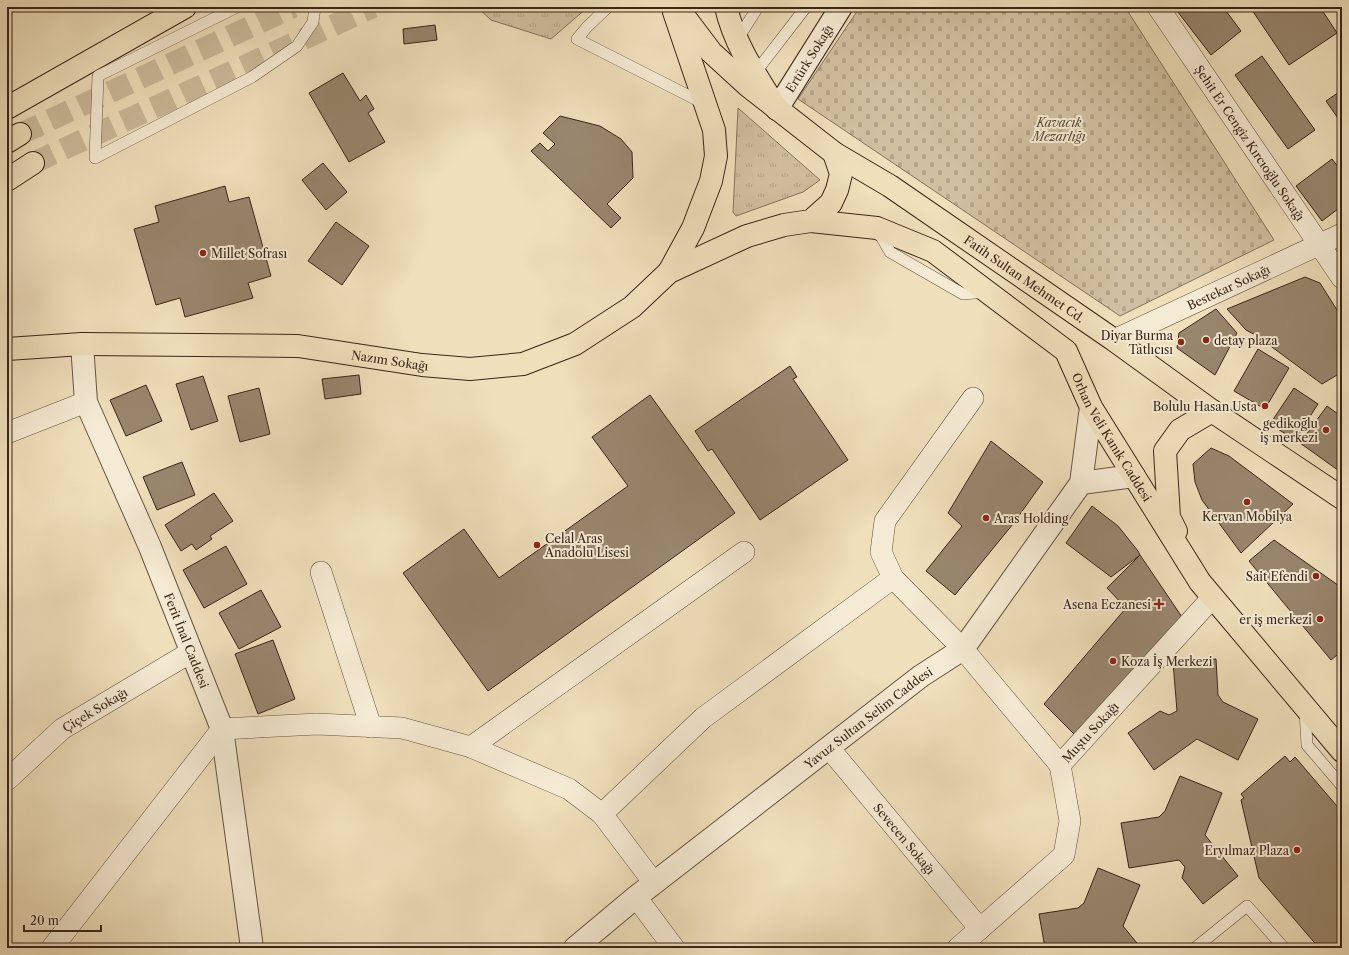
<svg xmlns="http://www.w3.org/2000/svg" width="1349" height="955" font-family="'Libre Caslon Text',serif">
	<defs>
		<pattern id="grass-tufts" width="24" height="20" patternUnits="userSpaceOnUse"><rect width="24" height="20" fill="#d0bfa0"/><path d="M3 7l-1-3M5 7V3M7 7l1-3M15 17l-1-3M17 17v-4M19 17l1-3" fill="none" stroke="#b3a489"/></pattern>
		<pattern id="cemetery-stones" width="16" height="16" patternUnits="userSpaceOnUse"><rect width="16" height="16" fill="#d0bfa0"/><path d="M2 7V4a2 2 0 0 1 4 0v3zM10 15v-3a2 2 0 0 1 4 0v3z" fill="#b3a489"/></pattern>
	</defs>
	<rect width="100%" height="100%" fill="#efdfbb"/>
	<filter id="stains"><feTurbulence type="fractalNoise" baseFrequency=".005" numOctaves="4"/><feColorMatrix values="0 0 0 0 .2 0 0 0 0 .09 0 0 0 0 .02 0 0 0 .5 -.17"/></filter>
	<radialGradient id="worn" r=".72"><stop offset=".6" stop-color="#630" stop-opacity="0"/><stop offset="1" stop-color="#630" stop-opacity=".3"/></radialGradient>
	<path fill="url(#grass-tufts)" stroke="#84725d" d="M477,7H588L551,39L491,20Z
		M738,108L820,180L803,192L736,216L733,212Z"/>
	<path fill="url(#cemetery-stones)" stroke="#84725d" d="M860,7H1125L1274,240L1120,316L798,99Z"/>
	<path fill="#98866e" stroke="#39251a" d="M1174,7H1223L1241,31L1211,55Z
		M1250,7H1320L1337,33L1289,65Z
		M435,25L437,40L404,44L403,29Z
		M1262,56L1315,130L1288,149L1235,75Z
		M343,73L360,101L366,95L374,109L368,113L385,142L349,162L309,93Z
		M1342,90V124L1326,101Z
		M560,116L600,126L621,139L632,152L633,178L607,204L621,218L611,228L531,151L540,143L548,151L555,144L543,133Z
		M1332,159L1342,172V206L1322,221L1296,186Z
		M323,163L347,192L326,210L302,180Z
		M225,186L229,202L249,197L271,276L248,283L253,298L185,317L180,298L156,305L134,229L159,222L155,206Z
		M336,222L369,246L342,285L308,261Z
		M1305,277L1320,283L1342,318V372L1322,384L1257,336L1246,330L1227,309Z
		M1216,309L1237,333L1215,375L1177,348L1179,333Z
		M1258,349L1289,368L1265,409L1234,391Z
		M790,366L797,377L793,379L848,460L760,520L712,449L708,451L695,431Z
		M359,375L361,394L325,399L322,379Z
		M203,376L218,421L191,430L176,384Z
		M146,385L162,421L126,436L110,400Z
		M259,388L270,434L240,442L228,396Z
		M1294,388L1318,404L1295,440L1270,424Z
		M650,395L735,513L488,691L403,573L464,529L499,578L628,486L592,437Z
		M1327,406L1342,417V473L1300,443Z
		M991,441L1043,482L1013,524L955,595L926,571L962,526L948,513Z
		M1211,448L1229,456L1293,504L1241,553L1202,500L1195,482L1193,464Z
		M182,462L195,495L157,510L143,477Z
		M214,493L233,521L210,536L212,539L196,550L192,544L181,551L165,525Z
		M1092,506L1118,526L1138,551L1140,555L1111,577L1066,543Z
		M1274,540L1342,588V651L1331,660L1249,561Z
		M226,546L247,584L204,608L183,570Z
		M1140,555L1182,617L1079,739L1044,704L1126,608L1107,588Z
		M261,590L281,627L239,649L219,613Z
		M273,640L295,699L258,714L235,654Z
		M1216,659L1218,695L1223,702L1258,719L1238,760L1197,739L1154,770L1128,733L1160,711L1169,715L1177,711L1173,662Z
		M1285,756L1290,762L1295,757L1342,812L1341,820L1342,821V948H1319L1259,878L1241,800L1244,798L1241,794Z
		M1180,776L1222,793L1205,835L1238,876L1203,904L1182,878L1185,867L1179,860L1129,868L1121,823L1159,817L1165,811Z
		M1098,868L1140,885L1123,926L1141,948H1045L1039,914L1078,908L1084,903Z"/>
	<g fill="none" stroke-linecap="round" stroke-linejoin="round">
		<path stroke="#cbba9b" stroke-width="22" stroke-dasharray="22 11" stroke-linecap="butt" d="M20,134L293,7
			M33,163L373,7"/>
		<defs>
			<path id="service" d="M237,7L98,76L95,158L252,77L297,46L313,22L315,7
				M608,7L587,27L577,39L703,103
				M737,40L758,7
				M755,73L806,7
				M878,231L890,252L963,294L985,292
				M1305,711L1307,745L1342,786
				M1195,948L1247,906L1284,948"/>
			<g id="minor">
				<path id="s1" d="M1158,7L1342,278"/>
				<path id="s2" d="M1114,340L1342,234"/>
				<path d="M973,398L885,521L881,552L893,578L963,649L1060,765"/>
				<path d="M7,433L86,402"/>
				<path d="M321,572L371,727"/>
				<path d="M471,747L744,552"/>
				<path id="s3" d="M829,748L980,929"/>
				<path id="s4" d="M7,780L62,729L191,652"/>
				<path d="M602,814L654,883"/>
				<path d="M636,897L674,948"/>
				<path d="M52,948L222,729L317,724L402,728L471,747L569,789L602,814L703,718L893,578"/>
				<path id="s5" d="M958,948L1064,855L1070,821L1060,765L1212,598"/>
			</g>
			<g id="tertiary">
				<path id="s6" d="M82,344L86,402L150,547L222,729L252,948"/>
				<path d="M1081,483L1134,476"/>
				<path id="s7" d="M575,948L636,897L921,676L963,649L1081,483L1091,407"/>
			</g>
			<g id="secondary">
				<path id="s8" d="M777,109L841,7"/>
			</g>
			<g id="primary">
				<path id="s9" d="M677,7L711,52L747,85L834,153L890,186L1114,340L1212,411L1342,498"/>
				<path id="s10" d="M811,221L877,228L933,251L1066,351L1091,407L1200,582L1342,751"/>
				<path d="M669,272L693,228L711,181L716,156L714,130L674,12"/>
				<path id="s11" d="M82,344L298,346L422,365L470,369L523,364L575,344L632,307L669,272L747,236L784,225L811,221L831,203L837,190L841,174L834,153"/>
				<path d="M1176,531L1169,517L1165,451L1180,430L1212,411"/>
			</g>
			<path id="trunk" d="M726,7C735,46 756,75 777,109
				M7,108L185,7
				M7,142L20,134
				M7,180L33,163
				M7,349L82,344"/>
		</defs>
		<use href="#service" stroke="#665442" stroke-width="12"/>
		<use href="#minor" stroke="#665442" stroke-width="22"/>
		<use href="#tertiary" stroke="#665442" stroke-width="24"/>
		<use href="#secondary" stroke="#39251a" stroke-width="24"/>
		<use href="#primary" stroke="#39251a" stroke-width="24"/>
		<use href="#trunk" stroke="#39251a" stroke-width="24"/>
		<use href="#service" stroke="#f5ead3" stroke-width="11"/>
		<use href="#minor" stroke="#f5ead3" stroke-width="21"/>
		<use href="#tertiary" stroke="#f5ead3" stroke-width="22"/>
		<use href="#secondary" stroke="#f5ead3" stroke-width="22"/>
		<use href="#primary" stroke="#efdfbb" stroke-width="22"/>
		<use href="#trunk" stroke="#efdfbb" stroke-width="22"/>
	</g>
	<g fill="#8f2418" stroke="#f5ead3" stroke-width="1.5">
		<circle cx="203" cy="253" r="4"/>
		<circle cx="1206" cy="340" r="4"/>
		<circle cx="1181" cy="342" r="4"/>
		<circle cx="1265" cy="406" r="4"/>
		<circle cx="1326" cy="430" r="4"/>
		<circle cx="1247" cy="502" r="4"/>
		<circle cx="986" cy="518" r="4"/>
		<circle cx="537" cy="545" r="4"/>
		<circle cx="1316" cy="576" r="4"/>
		<path d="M1157 598h4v4h4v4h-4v4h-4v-4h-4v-4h4z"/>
		<circle cx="1320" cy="619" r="4"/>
		<circle cx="1113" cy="661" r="4"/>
		<circle cx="1297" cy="850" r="4"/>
	</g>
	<g text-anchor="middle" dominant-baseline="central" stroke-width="4" stroke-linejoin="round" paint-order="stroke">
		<g font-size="12" fill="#39251a" stroke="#f5ead3">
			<text stroke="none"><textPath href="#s8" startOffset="60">Ertürk Sokağı</textPath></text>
			<text stroke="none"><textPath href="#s1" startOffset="164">Şehit Er Cengiz Kırcıoğlu Sokağı</textPath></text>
			<text stroke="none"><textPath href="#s9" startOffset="444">Fatih Sultan Mehmet Cd.</textPath></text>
			<text stroke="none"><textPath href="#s2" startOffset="126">Bestekar Sokağı</textPath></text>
			<text stroke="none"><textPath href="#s11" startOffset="309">Nazım Sokağı</textPath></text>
			<text stroke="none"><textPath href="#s10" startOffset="391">Orhan Veli Kanık Caddesi</textPath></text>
			<text stroke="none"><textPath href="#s6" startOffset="317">Ferit İnal Caddesi</textPath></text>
			<text stroke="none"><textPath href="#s4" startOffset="113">Çiçek Sokağı</textPath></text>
			<text stroke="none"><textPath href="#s7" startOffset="373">Yavuz Sultan Selim Caddesi</textPath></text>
			<text stroke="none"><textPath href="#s5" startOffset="277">Muştu Sokağı</textPath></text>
			<text stroke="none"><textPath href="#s3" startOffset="118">Sevecen Sokağı</textPath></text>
		</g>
		<g font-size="12" font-style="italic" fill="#5f4c3c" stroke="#f5ead3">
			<text x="1059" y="122">Kavacık<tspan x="1059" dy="14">Mezarlığı</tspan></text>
		</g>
		<g font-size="12" fill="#39251a" stroke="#f5ead3" text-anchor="end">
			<text x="211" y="253" text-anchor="start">Millet Sofrası</text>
			<text x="1173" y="335">Diyar Burma<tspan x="1173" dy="14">Tatlıcısı</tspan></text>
			<text x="1214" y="340" text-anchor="start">detay plaza</text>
			<text x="1257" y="406">Bolulu Hasan Usta</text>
			<text x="1318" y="423">gedikoğlu<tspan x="1318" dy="14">iş merkezi</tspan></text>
			<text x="1247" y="516" text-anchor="middle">Kervan Mobilya</text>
			<text x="994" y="518" text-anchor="start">Aras Holding</text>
			<text x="545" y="538" text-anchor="start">Celal Aras<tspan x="545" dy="14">Anadolu Lisesi</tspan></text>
			<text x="1308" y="576">Sait Efendi</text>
			<text x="1151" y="604">Asena Eczanesi</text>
			<text x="1312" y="619">er iş merkezi</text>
			<text x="1121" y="661" text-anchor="start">Koza İş Merkezi</text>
			<text x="1289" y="850">Eryılmaz Plaza</text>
		</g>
	</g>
	<rect width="1349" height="955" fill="none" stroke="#efdfbb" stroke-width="24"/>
	<rect x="8" y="8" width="1333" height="939" fill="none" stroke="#39251a" stroke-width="2"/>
	<rect x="12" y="12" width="1325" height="931" fill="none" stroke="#39251a"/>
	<path d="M24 925v6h77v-6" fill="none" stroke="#39251a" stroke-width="2"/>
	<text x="30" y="925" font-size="12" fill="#39251a" stroke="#f5ead3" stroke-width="3" paint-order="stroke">20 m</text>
	<rect width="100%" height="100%" filter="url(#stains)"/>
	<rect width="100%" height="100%" fill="url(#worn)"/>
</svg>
